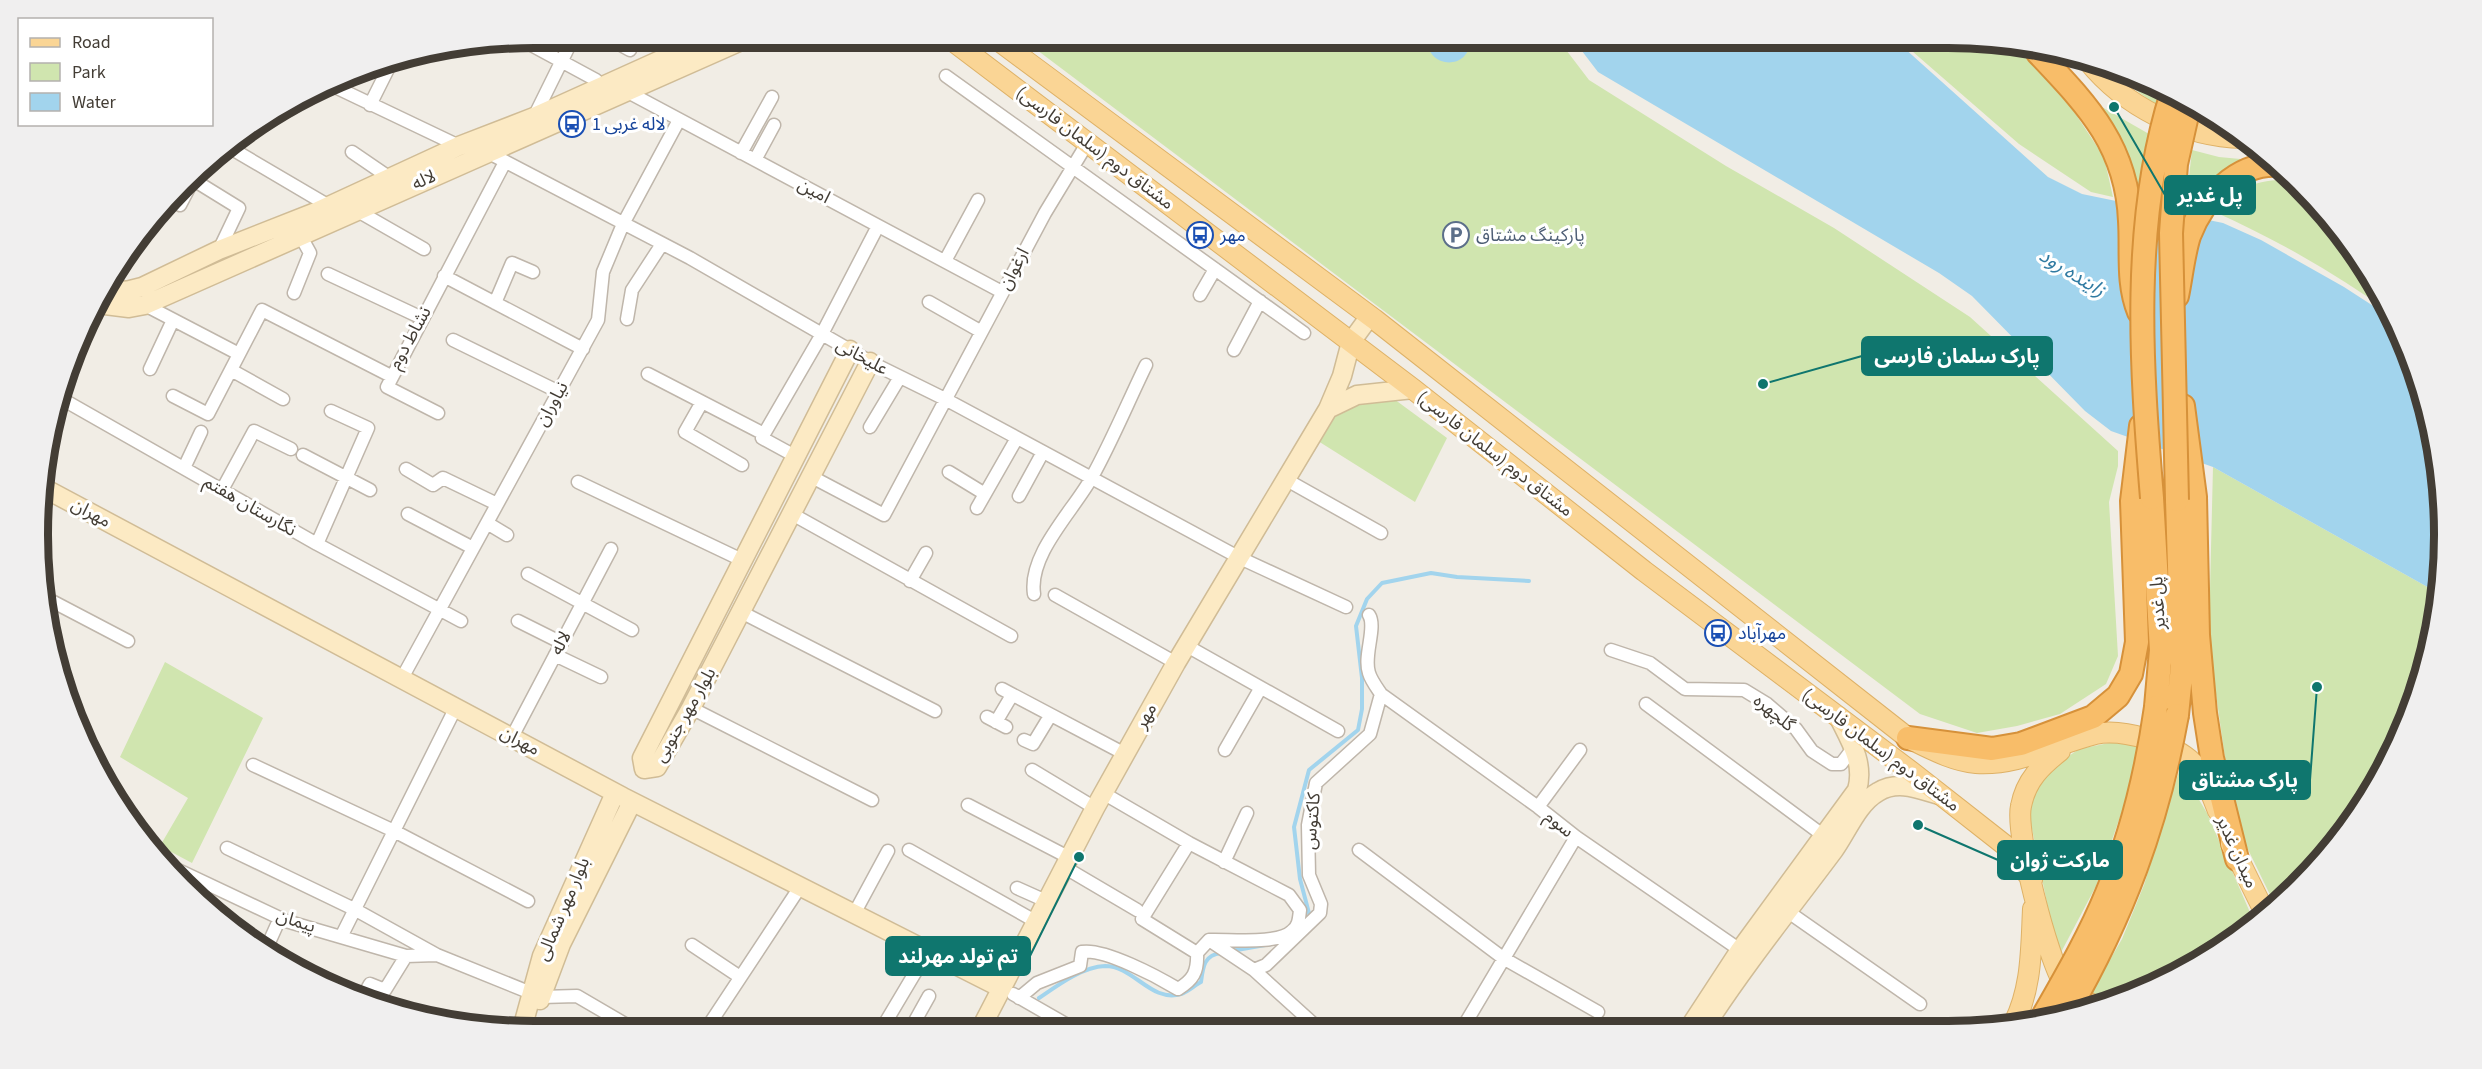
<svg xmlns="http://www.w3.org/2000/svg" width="2482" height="1069" font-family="'Source Sans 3','Noto Sans Arabic',sans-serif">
	<rect width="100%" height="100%" fill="#f1ede5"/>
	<path fill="#d0e5af" d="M1021,38H1557L1589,80L1726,166L1834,228L1970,317L2118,451V466L2109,502L2118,656L2106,684L2060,714L2017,726L1977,733L1920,714Z
		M1897,38H1948L2019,49L2061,92L2104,157L2113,197L2091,192L2019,144Z
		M2103,63L2161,88L2156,105L2106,68Z
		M2102,107L2149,134L2143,202L2118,136Z
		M2192,150L2219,157L2251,160C2212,174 2203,185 2184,222Z
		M2293,179L2342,232L2392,314C2337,274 2277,240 2215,212C2234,185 2261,180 2293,179Z
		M1394,399L1447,438L1415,502L1318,441C1340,402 1354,405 1394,399Z
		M2213,467L2440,594L2418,695L2361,811L2274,903L2242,837L2227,772L2214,680L2209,630Z
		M165,662L263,718L192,863L160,846L188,798L120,757Z
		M2114,742L2139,745L2129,791L2096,886L2058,958L2028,809L2044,773L2079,749Z
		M2180,768L2207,813L2255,924L2138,994L2108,1002L2090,994L2122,939L2144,885Z"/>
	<path fill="#a2d4ed" d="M1428,38H1469C1474,70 1425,71 1428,38Z
		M1572,38H1893L2048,177L2082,194L2223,223L2261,240L2344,287L2395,320L2428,406L2443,502L2440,594L2213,467L2111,431L2085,411L1972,296L1939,273L1598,72Z"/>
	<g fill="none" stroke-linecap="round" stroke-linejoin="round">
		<path stroke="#a2d4ed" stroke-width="4" d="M1310,917L1300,879L1294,827L1309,770L1358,730L1362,709V678L1356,626L1367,599L1382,583L1431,573L1457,577L1529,581
			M1231,951L1271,944
			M1039,998C1058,985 1082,967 1105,966C1134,966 1151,1003 1181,994C1188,992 1195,985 1201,982C1203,967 1204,955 1221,953"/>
		<defs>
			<path id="street" d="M608,38L630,50
				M522,40L596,80
				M946,76L1304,333
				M329,84L459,146
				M626,91L1002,292
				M370,105L392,61
				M534,117L573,38
				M227,146L329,206
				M352,152L390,178
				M487,152L690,258L874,364L945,399L1240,558L1346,607
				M741,153L772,97
				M755,160L774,125
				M192,179L239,208L219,250
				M180,205L193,180
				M356,210L424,249
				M945,261L978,200
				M328,274L422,318
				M444,276L583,349
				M294,293L310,253L300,235
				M1200,295L1215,269
				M929,302L980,331
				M495,303L512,263L533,272
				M145,305L239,354
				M627,319L632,290L662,244
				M453,340L559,392
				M1234,350L1260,301
				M150,369L173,320
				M231,370L283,399
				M648,374L764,434L822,334L878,226
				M173,396L208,414L262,310L391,376
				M62,399L317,544L461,621
				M702,402L685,432L742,465
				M438,413L387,387L505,162
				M870,427L900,377
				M764,434L762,438L795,456
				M303,455L370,490
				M184,468L201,432
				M406,469L433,485L443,478L497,504
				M949,472L985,494
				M812,477L884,515L1045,213L1088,142
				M1285,479L1381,533
				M578,482L742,560
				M222,490L254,431L291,449
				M1019,496L1043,452
				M977,508L1017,438
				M408,514L473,548
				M792,514L1011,636
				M487,523L507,535
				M317,544L368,428L331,411
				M528,574L632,630
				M910,581L926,553
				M1034,594C1028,554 1074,510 1092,477C1112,441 1128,402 1146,365
				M1055,595L1176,663
				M44,597L128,641
				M741,612L935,711
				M518,621L562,643
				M1187,646L1338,731
				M1611,650L1650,663L1685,689L1744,690L1767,704L1796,729L1812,751L1832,764H1841L1854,747
				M555,655L601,677
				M401,680L598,320L603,272L623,224L679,120
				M1002,689L1125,754
				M1381,694L1538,807L1576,837L1740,950
				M1646,704L1824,836
				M691,708L872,800
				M987,717L1006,727
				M996,722L1012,695
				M512,737L611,549
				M1024,740L1033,744L1050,716
				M1225,750L1260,689
				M253,765L394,831L528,901
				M1032,770L1095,808
				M1103,793L1189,843L1289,895L1300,910C1299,918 1299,926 1292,931C1278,945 1229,939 1209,940
				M968,805L1068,857
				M1538,807L1580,750
				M1189,843L1142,919L1197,953
				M227,848L354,909L437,955L541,997L577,996L637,1031
				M909,850L1035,921
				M1359,850L1503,958L1598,1012
				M161,862L286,921L406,956L436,955
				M1224,862L1247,813
				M1064,867L1137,910
				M1017,888L1046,901
				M1787,911L1920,1004
				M854,914L888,851
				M342,935L456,707
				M1209,940L1254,970L1319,1029
				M692,945L740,977
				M267,947L280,918
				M1254,970L1266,965L1320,913L1321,904L1309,875L1308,825L1316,783L1370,734L1381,694C1377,688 1371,680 1369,673C1363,656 1377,627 1369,615
				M1013,994L1076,1030
				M362,998L370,984L385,990L406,956
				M1019,998L1037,983L1080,966L1082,952C1104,948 1158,977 1178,989C1193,980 1198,972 1197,953L1209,940
				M1462,1029L1576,837
				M881,1030L928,951
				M910,1030L929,996
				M705,1031L800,887"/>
			<path id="secondary" d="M103,288L126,291L142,287L219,250L318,211L459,146L534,117L709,38
				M97,304L129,308L145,305L748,38
				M850,350L642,758L644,769L657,767L691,708L870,362
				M1328,409L1357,395L1413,389
				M42,487L623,797L1001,988
				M540,1000L561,944L632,802
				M1689,1028L1740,950L1857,790C1865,763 1850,740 1838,716
				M1704,1028C1744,966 1790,909 1834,850C1847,832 1858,803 1878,792C1898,780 1918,789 1939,795
				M522,1029L542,956L615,793
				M980,1030L1095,808L1176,663L1328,409L1342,376L1351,342L1370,316"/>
			<path id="primary" d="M949,38L1413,389L1644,571L1913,773L2006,846L2032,880
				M995,38L1374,319L1908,738C1929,748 1952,761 1976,763C2018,766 2055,744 2095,734C2122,728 2173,743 2193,763C2205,775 2212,796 2218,811
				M2088,61C2124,106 2184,137 2243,138
				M2060,751C2041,766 2026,780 2021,806C2015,833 2048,960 2064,984C2070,992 2085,1002 2094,1005
				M2231,844L2265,913
				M2012,1027C2032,990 2031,950 2033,909"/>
			<path id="highway" d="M2038,53C2087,105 2127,145 2130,221C2132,251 2127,283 2139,312
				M2177,296C2181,277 2183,255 2189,236C2203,199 2237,162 2279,165
				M2183,406L2195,497L2198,635L2205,713L2212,758L2237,859
				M2152,498L2161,650L2156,707
				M2177,500L2182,666L2177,715
				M1908,738L1992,749L2021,744L2093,717L2118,696L2131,674L2137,642L2132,501L2141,426"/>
		</defs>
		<use href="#street" stroke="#bfb6ab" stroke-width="15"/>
		<use href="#secondary" stroke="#d0bc96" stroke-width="21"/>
		<use href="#primary" stroke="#deb166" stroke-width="22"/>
		<use href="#highway" stroke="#d6913a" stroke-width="26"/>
		<use href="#street" stroke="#fff" stroke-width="12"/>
		<use href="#secondary" stroke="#fceac4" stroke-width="18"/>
		<use href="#primary" stroke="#fad595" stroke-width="20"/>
		<use href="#highway" stroke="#f8bd69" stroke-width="22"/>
		<defs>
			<path id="highway-bridge" d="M2152,498C2141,365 2131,222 2172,93
				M2177,500L2171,233L2176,164L2190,102
				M2067,1013C2123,916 2157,825 2177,715
				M2041,1020C2065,978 2089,937 2107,893C2132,834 2147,770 2156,707"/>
		</defs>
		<use href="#highway-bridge" stroke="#d6913a" stroke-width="26" stroke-linecap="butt"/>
		<use href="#highway-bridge" stroke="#f8bd69" stroke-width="22"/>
	</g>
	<defs>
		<symbol id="bus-ring" viewBox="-11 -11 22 22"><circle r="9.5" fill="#fff" stroke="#1a4fb4" stroke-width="1.5"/><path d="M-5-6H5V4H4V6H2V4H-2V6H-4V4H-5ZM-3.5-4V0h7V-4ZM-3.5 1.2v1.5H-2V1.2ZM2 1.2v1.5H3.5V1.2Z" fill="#1a4fb4"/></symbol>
		<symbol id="parking-ring" viewBox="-11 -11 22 22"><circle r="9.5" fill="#fff" stroke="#5c6f8a" stroke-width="1.5"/><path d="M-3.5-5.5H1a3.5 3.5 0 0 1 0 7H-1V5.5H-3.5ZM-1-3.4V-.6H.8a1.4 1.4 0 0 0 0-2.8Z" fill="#5c6f8a"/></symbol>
	</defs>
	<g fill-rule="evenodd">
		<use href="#bus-ring" x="557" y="109" width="30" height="30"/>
		<use href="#bus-ring" x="1185" y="220" width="30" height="30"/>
		<use href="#parking-ring" x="1441" y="220" width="30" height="30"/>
		<use href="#bus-ring" x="1703" y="618" width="30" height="30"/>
	</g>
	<g text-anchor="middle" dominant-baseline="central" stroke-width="6" stroke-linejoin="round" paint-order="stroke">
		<g font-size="18" fill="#164399" stroke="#fff" text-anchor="start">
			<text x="592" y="124">لاله غربی 1</text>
			<text x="1220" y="235">مهر</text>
			<text x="1738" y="633">مهرآباد</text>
		</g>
		<g font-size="18" fill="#433d35" stroke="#fff">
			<text transform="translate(1095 148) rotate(37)">مشتاق دوم (سلمان فارسی)</text>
			<text transform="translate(424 180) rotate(-24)">لاله</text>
			<text transform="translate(814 191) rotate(28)">امین</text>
			<text transform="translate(1014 269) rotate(-62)">ارغوان</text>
			<text transform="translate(410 338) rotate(-61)">نشاط دوم</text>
			<text transform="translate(862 357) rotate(29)">علیخانی</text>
			<text transform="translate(552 404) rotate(-61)">نیاوران</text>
			<text transform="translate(1495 454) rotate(38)">مشتاق دوم (سلمان فارسی)</text>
			<text transform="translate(250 506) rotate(30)">نگارستان هفتم</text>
			<text transform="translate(91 513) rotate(28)">مهران</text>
			<text transform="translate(2158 603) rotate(-93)">پل غدیر</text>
			<text transform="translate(561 643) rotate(-62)">لاله</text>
			<text transform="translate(1774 713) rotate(39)">گلچهره</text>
			<text transform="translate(685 715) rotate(-60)">بلوار مهر جنوبی</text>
			<text transform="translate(1146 716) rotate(-61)">مهر</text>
			<text transform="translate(520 741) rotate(28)">مهران</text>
			<text transform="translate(1881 750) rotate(37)">مشتاق دوم (سلمان فارسی)</text>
			<text transform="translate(1312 821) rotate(-85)">کاکتوس</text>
			<text transform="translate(1559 824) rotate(39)">سوم</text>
			<text transform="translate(2237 852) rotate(66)">میدان غدیر</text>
			<text transform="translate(563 909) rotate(-67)">بلوار مهر شمالی</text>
			<text transform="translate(296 921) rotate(18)">پیمان</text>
		</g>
		<g font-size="18" fill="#4e5e75" stroke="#fff" text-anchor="start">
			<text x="1476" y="235">پارکینگ مشتاق</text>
		</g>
		<g font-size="20" font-style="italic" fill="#317ba2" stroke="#fff">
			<text transform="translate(2072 273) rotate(32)">زاینده رود</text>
		</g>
	</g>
	<path d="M0 0H2482V1069H0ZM534 48H1948A486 486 0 0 1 2434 534V535A486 486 0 0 1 1948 1021H534A486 486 0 0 1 48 535V534A486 486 0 0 1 534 48Z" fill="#f0efef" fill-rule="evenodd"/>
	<path fill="none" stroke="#433d35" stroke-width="8" d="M534 48H1948A486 486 0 0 1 2434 534V535A486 486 0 0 1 1948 1021H534A486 486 0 0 1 48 535V534A486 486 0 0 1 534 48Z"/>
	<path fill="none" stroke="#0f766e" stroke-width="2" d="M2114 107L2165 195M1763 384L1862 356M2317 687L2310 780M1918 825L1998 860M1079 857L1030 956"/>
	<g fill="#0f766e" stroke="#fff" stroke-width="2">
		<circle cx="2114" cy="107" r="6"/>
		<circle cx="1763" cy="384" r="6"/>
		<circle cx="2317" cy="687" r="6"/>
		<circle cx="1918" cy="825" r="6"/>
		<circle cx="1079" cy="857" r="6"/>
	</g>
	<g fill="#0f766e" stroke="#0f766e" stroke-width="2">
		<rect x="2165" y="176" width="90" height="38" rx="6"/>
		<rect x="1862" y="337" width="190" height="38" rx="6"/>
		<rect x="2180" y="761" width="130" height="38" rx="6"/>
		<rect x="1998" y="841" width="124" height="38" rx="6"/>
		<rect x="886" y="937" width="144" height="38" rx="6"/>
	</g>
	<g font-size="20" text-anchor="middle" font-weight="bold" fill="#fff">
		<text x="2210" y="202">پل غدیر</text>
		<text x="1957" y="363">پارک سلمان فارسی</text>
		<text x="2245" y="787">پارک مشتاق</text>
		<text x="2060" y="867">مارکت ژوان</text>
		<text x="958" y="963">تم تولد مهرلند</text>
	</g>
	<rect x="18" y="18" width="195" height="108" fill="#ffffff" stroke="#b4b1ae" stroke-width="1.5"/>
	<rect x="30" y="38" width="30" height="9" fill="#fad595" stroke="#b4b1ae" stroke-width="1.5"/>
	<text x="72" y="48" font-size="18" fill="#433d35">Road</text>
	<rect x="30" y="63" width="30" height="18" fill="#d0e5af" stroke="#b4b1ae" stroke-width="1.5"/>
	<text x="72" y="78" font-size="18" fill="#433d35">Park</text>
	<rect x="30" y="93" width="30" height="18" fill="#a2d4ed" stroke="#b4b1ae" stroke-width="1.5"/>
	<text x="72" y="108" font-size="18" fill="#433d35">Water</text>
</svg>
